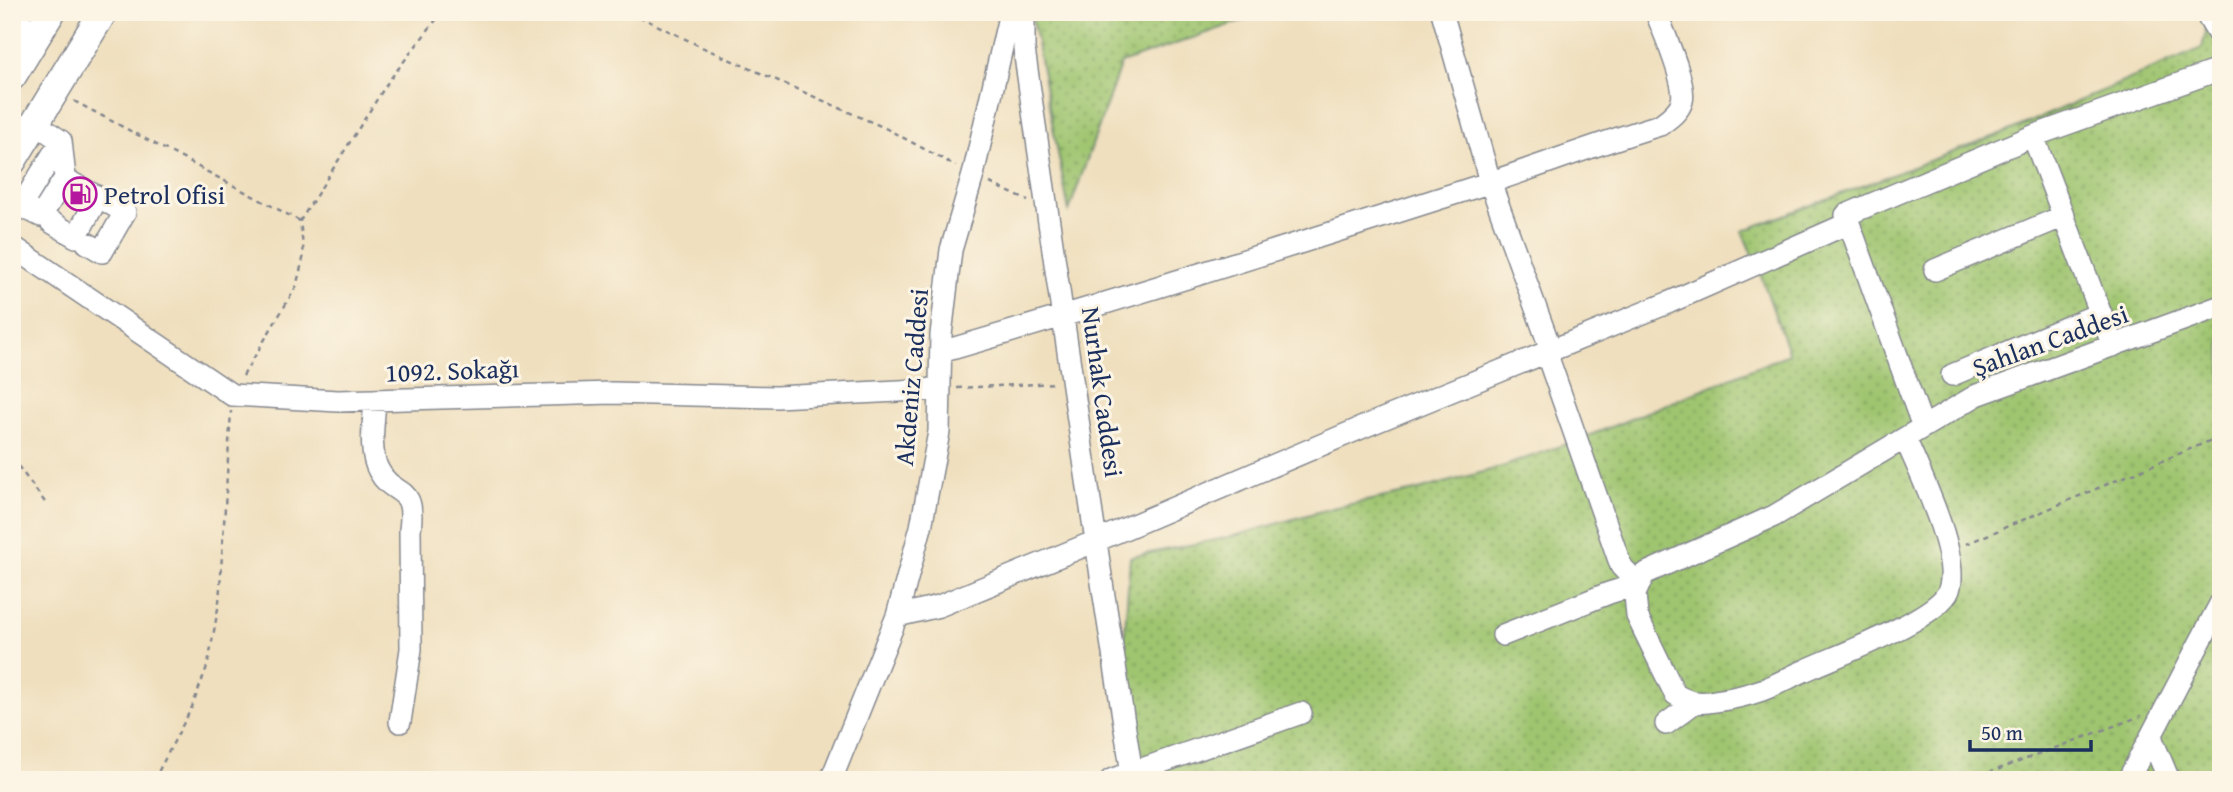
<svg xmlns="http://www.w3.org/2000/svg" width="2233" height="792" font-family="'Gentium Book Plus',serif">
	<defs>
		<pattern id="grass-dots" width="8" height="8" patternUnits="userSpaceOnUse" patternTransform="scale(1.75)"><rect width="8" height="8" fill="#9fc570"/><path d="M2 2h.1M6 6h.1" fill="none" stroke="#81a05f" stroke-width="1.8" stroke-linecap="round"/></pattern>
	</defs>
	<rect width="100%" height="100%" fill="#fcf5e5"/>
	<filter id="ink" filterUnits="userSpaceOnUse"><feTurbulence type="fractalNoise" baseFrequency=".0143" numOctaves="2"/><feDisplacementMap in="SourceGraphic" scale="14" xChannelSelector="R" yChannelSelector="G"/><feConvolveMatrix kernelMatrix="1 2 1 2 8 2 1 2 1" color-interpolation-filters="sRGB"/></filter>
	<filter id="wash" filterUnits="userSpaceOnUse"><feTurbulence type="fractalNoise" baseFrequency=".00686" numOctaves="4" result="noise"/><feDisplacementMap in="SourceGraphic" scale="28" xChannelSelector="R" yChannelSelector="G"/><feGaussianBlur stdDeviation="1.57" result="paint"/><feColorMatrix in="noise" values="0 0 0 0 0 0 0 0 0 0 0 0 0 0 0 0 0 1.4 0 .05"/><feComposite in="paint" operator="in"/></filter>
	<g filter="url(#wash)">
		<rect width="100%" height="100%" fill="#efdfbe"/>
		<path fill="url(#grass-dots)" stroke="#5d7a67" stroke-width="2" d="M1031,12H1267L1121,63L1069,211Z
			M2203,12H2221V780H1133L1124,691V646L1130,557L1234,536L1332,508L1415,491L1505,466L1601,431L1789,354L1760,273L1742,231L2009,131L2202,48L2206,32Z"/>
	</g>
	<g filter="url(#ink)">
		<g fill="none" stroke-linecap="round" stroke-linejoin="round">
			<defs>
				<path id="minor" d="M1024,12V49L1047,209L1104,596L1133,780
					M1442,12L1490,182L1551,350
					M2205,12L2221,39
					M12,21L38,31
					M2033,136L2113,346
					M12,203L21,206L61,141L35,123
					M21,206L41,216L65,178L61,141
					M51,222L76,237L98,197L74,184
					M87,243L102,252L125,212L109,203
					M12,246L232,395L338,401L612,393L776,397L940,389
					M1935,270L2064,216
					M941,352C1124,299 1307,241 1488,183C1546,164 1602,142 1660,125C1668,119 1679,112 1682,101C1687,84 1663,31 1656,12
					M1952,375L2101,313
					M375,400C374,422 368,452 379,471C394,499 416,482 410,530L411,649L400,722
					M1923,427L1846,215L2033,136L2221,69
					M1905,438C1919,471 1961,556 1949,590C1938,619 1836,656 1806,670C1791,676 1777,685 1762,690C1748,695 1730,699 1715,701C1700,704 1688,703 1675,694L1637,616L1635,594L1644,574L1774,516L1977,395L2221,306
					M897,616L939,606L1096,541L1368,425L1670,302L1849,223
					M1503,635L1609,593L1638,584L1621,566L1546,352
					M1666,724L1694,703
					M2151,737L2169,780
					M831,780L897,616L921,527L939,432L941,335L951,250L973,175L1010,12
					M1111,780L1301,713
					M2128,780L2221,602"/>
				<path id="major" d="M12,76L51,12
					M12,161L103,12"/>
			</defs>
			<use href="#minor" stroke="#85878e" stroke-width="24"/>
			<use href="#major" stroke="#85878e" stroke-width="31"/>
			<path stroke="#85878e" stroke-width="2.5" stroke-dasharray="5 5" stroke-linecap="butt" d="M630,12L706,49L885,128L956,166
				M74,101L300,221
				M990,183L1028,201
				M243,376L296,287L304,255L300,221L388,82L442,12
				M957,388L1055,383
				M12,458L47,505
				M1966,544L2221,436
				M154,780L192,707L208,664L219,603L231,411
				M1970,780L2141,716"/>
			<use href="#minor" stroke="#fff" stroke-width="21"/>
			<use href="#major" stroke="#fff" stroke-width="28"/>
		</g>
	</g>
	<defs>
		<symbol id="fuel-ring" viewBox="-11 -11 22 22"><circle r="9.5" fill="#fcf5e5" stroke="#b5179e" stroke-width="1.5"/><path d="M-5.5-6h7V0h2V4h1.3V-2.5L3-4.5l.8-.8L6-3V5H2.5V1h-1V6h-7ZM-4.2-4.7v3.2H.2V-4.7Z" fill="#b5179e"/></symbol>
	</defs>
	<g fill-rule="evenodd">
		<use href="#fuel-ring" x="61" y="175" width="38" height="38"/>
	</g>
	<g text-anchor="middle" dominant-baseline="central" stroke-width="6" stroke-linejoin="round" paint-order="stroke">
		<g font-size="26" fill="#1b2f5e" stroke="#fcf5e5" text-anchor="start">
			<text x="104" y="194">Petrol Ofisi</text>
		</g>
		<g font-size="26" fill="#1b2f5e" stroke="#fcf5e5">
			<text transform="translate(2050 340) rotate(-20)">Şahlan Caddesi</text>
			<text transform="translate(452 370) rotate(-2)">1092. Sokağı</text>
			<text transform="translate(911 377) rotate(-85)">Akdeniz Caddesi</text>
			<text transform="translate(1103 392) rotate(82)">Nurhak Caddesi</text>
		</g>
	</g>
	<rect width="2233" height="792" fill="none" stroke="#fcf5e5" stroke-width="42"/>
	<path d="M1970 740v10h121v-10" fill="none" stroke="#1b2f5e" stroke-width="3.5"/>
	<text x="1981" y="740" font-size="21" fill="#1b2f5e" stroke="#fcf5e5" stroke-width="5" paint-order="stroke">50 m</text>
</svg>
